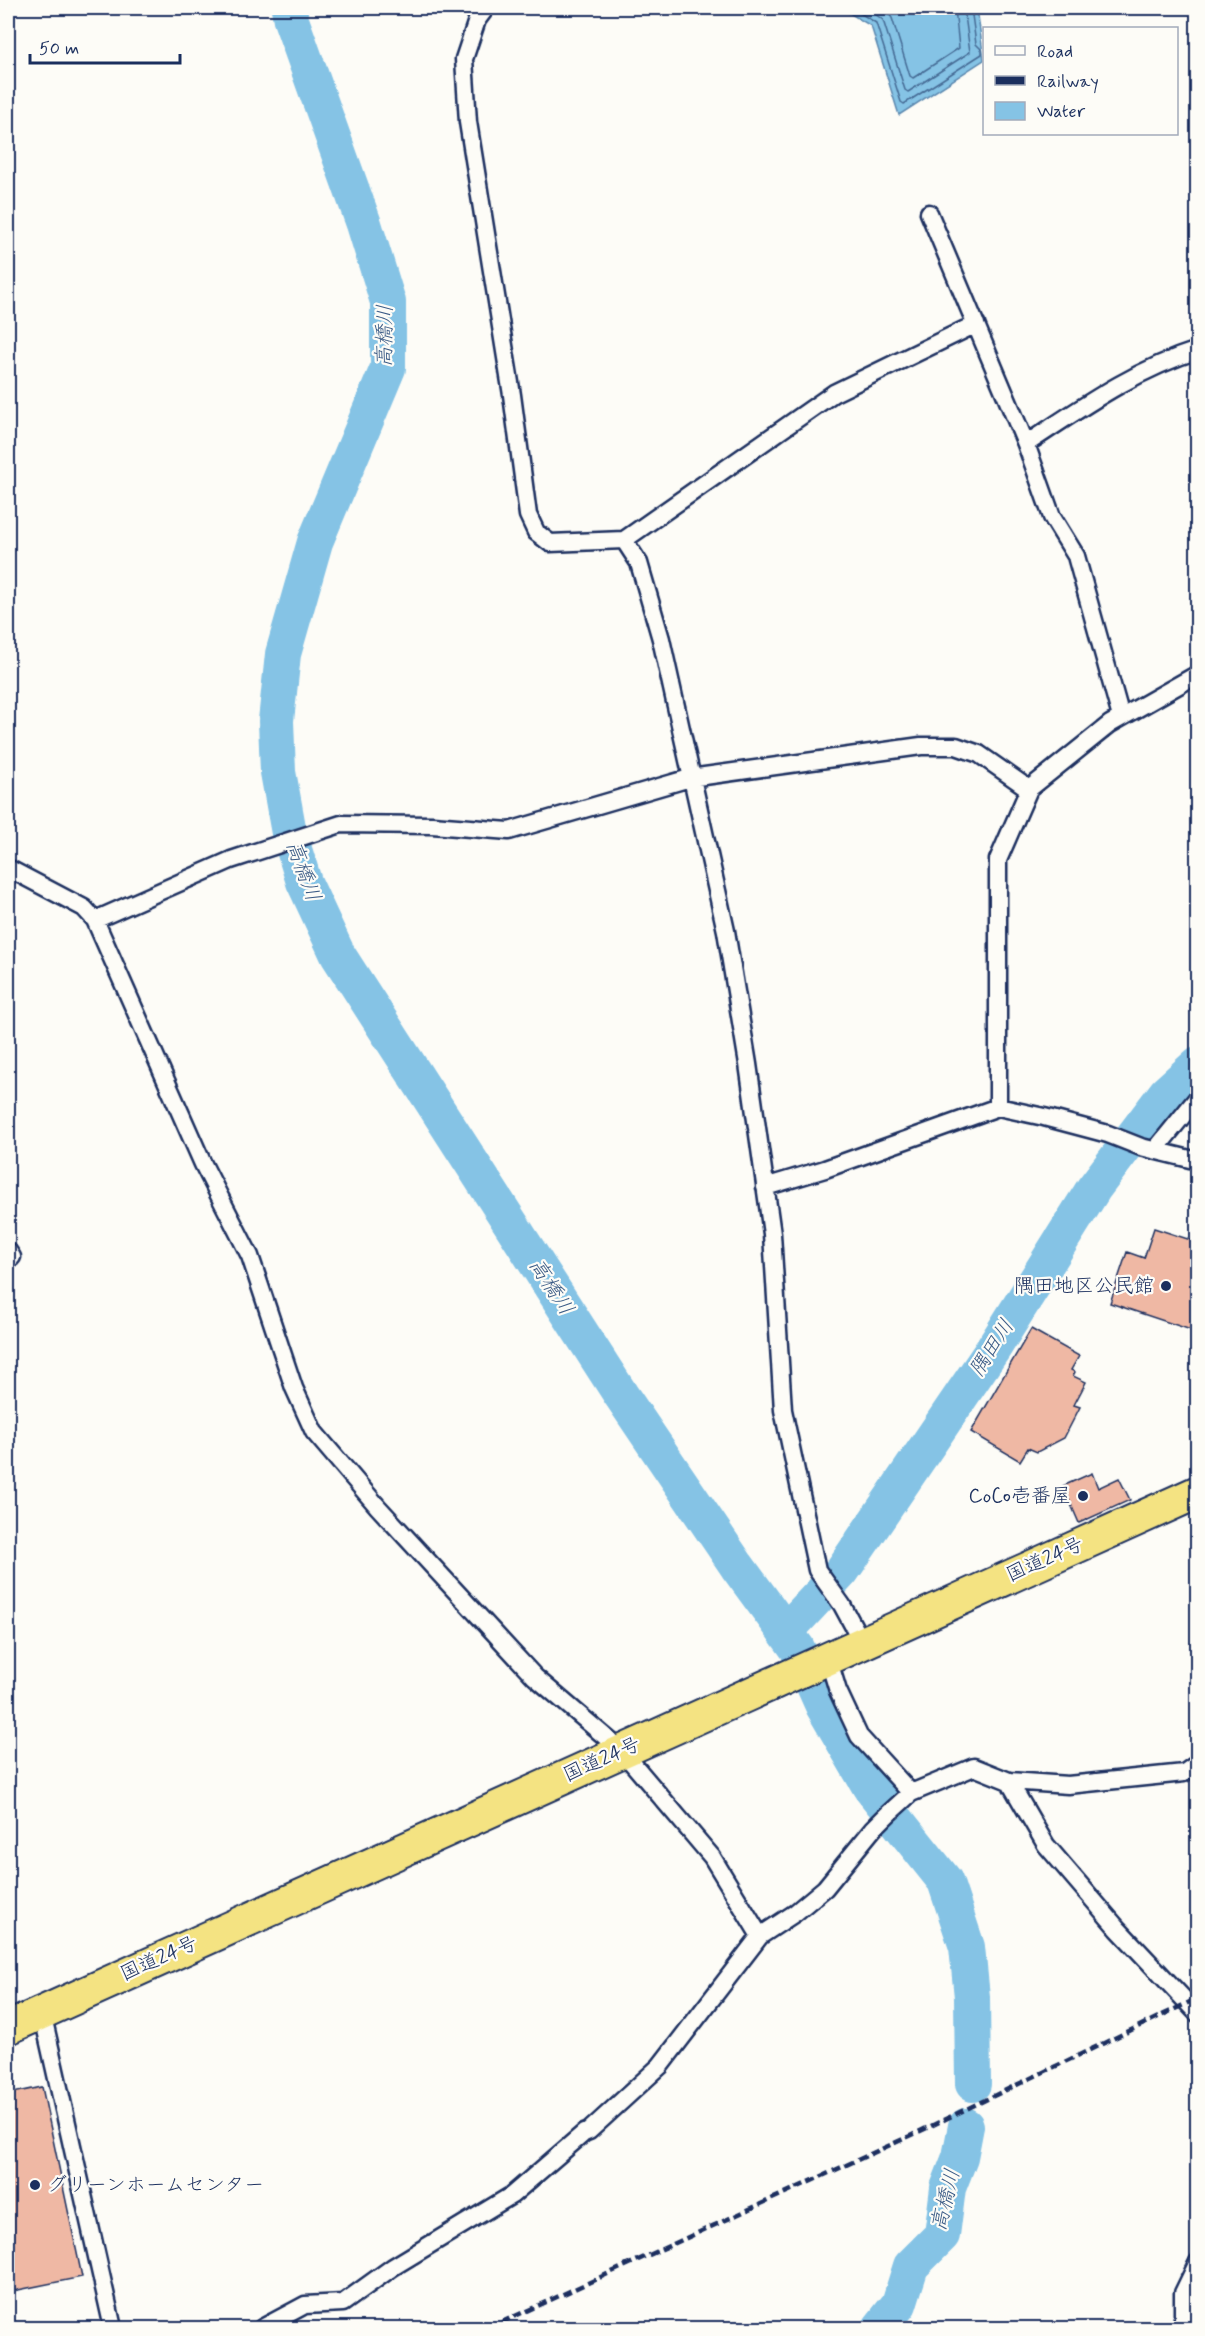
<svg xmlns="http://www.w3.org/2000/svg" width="1205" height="2336" font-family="Mynerve,'Klee One',sans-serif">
	<rect width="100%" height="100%" fill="#fdfcf7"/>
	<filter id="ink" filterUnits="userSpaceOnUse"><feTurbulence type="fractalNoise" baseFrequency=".0167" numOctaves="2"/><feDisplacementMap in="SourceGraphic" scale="12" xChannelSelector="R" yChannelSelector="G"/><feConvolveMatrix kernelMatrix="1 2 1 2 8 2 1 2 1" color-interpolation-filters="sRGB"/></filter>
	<g filter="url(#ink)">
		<path fill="#85c3e5" stroke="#5b88af" stroke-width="1.5" d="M841,8H977L984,60L899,115L871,26Z"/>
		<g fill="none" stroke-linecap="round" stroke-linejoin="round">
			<path stroke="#456a94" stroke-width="1.5" d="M852,8L876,23L901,102L904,104L982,54V50L976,44L971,8
				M867,8L883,20L905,90L908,92L970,52L964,8
				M884,8L892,18L910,76L913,78L959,48L955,8"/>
			<path stroke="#85c3e5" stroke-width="36" d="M289,8L291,20L364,224L388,302V368L315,542L283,654L276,721L278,772L289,833L304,882L338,955L621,1395L737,1566L797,1648L823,1706L870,1787L945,1881L967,1947L972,1997L973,2084
				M786,1631L842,1571L993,1349L1094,1188L1166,1093L1198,1064
				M880,2328L899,2304L911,2266L942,2235L948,2188L960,2157L966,2126"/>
		</g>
		<path fill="#efb8a4" stroke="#1b2f5e" stroke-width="1.5" d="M1154,1228L1197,1242V1332L1110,1303L1127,1252L1144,1258Z
			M1031,1329L1079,1356L1071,1370L1075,1372L1073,1376L1086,1382L1074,1405L1080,1407L1064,1438L1037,1452L1028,1448L1020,1461L971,1432Z
			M1092,1473L1098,1488L1119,1478L1130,1500L1079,1523L1063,1486Z
			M42,2087L82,2277L8,2292V2094Z"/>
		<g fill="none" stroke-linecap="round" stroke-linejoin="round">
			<defs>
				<path id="street" d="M486,8L477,20L464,59L468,122L512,395L528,515L536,532L550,543L624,540L639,563L661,639L726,931L748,1064L772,1234L783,1410L817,1570L842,1605L862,1642
					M929,213L1026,444C1081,408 1134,370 1198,350
					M1026,444L1052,517L1076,556L1121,717
					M624,540L834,393L976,324
					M8,868L84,908L95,920L203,1164L250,1256L294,1388L314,1432L378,1507L535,1677L622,1751L712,1857L760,1936
					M95,920L231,860L341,824L432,825L509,831L690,778L921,746H956L979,754L1029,789
					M998,1107V860L1029,789L1110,724L1198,674
					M1155,1150L1198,1097
					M765,1187L825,1169L998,1107L1044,1117L1108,1134L1141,1147L1198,1161
					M8,1251L12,1257L8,1260
					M828,1658L838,1691L859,1736L911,1793
					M1009,1781L1046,1845L1118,1929L1198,2014
					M42,2012L113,2328
					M262,2328L305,2305L343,2303L393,2267L512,2195L584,2133L589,2131L660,2066L760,1936L795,1913L825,1888L873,1829L888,1814L911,1793L974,1767L1009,1781L1068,1785L1184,1773L1198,1763
					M1183,2328V2293L1198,2262
					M1196,2328H1198"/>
				<path id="highway" d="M8,2028L1198,1492"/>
			</defs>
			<use href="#street" stroke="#1b2f5e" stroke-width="21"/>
			<use href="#highway" stroke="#1b2f5e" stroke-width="36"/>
			<use href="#street" stroke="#fdfcf7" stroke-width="16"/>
			<use href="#highway" stroke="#f4e382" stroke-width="32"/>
			<path stroke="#1b2f5e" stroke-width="4.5" stroke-dasharray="9 4.5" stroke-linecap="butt" d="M489,2328L910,2136L1198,1998"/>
		</g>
	</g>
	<g fill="#1b2f5e" stroke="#fdfcf7" stroke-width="2">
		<circle cx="1166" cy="1286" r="6"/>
		<circle cx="1083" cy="1496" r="6"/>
		<circle cx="35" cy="2185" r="6"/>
	</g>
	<g text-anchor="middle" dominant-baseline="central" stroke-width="4.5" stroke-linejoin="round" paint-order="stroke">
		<g font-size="20" fill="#1b2f5e" stroke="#fdfcf7" text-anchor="end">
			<text x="1154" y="1286">隅田地区公民館</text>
			<text x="1071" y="1496">CoCo壱番屋</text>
			<text x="47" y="2185" text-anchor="start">グリーンホームセンター</text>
		</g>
		<g font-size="20" fill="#1b2f5e" stroke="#fdfcf7">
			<text transform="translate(1045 1560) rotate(-24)">国道24号</text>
			<text transform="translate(602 1760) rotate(-24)">国道24号</text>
			<text transform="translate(159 1959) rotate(-24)">国道24号</text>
		</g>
		<g font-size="21" font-style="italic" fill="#3b5b86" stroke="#fdfcf7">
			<text transform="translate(385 336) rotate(-89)">高橋川</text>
			<text transform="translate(303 871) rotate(70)">高橋川</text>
			<text transform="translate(551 1287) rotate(57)">高橋川</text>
			<text transform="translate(992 1348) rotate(-57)">隅田川</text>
			<text transform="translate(946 2200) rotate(-76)">高橋川</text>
		</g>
	</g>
	<rect width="1205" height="2336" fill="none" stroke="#fdfcf7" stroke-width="30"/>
	<rect x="15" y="15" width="1175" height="2306" fill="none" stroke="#1b2f5e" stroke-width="2" filter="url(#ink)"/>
	<rect x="983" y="27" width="195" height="108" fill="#fdfcf7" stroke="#a3aaba" stroke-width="1.5"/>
	<rect x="995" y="46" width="30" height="9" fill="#fdfcf7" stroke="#a3aaba" stroke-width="1.5"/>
	<text x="1037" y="57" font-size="18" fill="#1b2f5e">Road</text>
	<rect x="995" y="76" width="30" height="9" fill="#1b2f5e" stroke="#a3aaba" stroke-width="1.5"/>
	<text x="1037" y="87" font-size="18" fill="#1b2f5e">Railway</text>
	<rect x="995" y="102" width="30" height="18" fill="#85c3e5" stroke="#a3aaba" stroke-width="1.5"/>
	<text x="1037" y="117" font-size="18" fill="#1b2f5e">Water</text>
	<path d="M30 54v9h150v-9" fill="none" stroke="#1b2f5e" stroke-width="3"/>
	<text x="39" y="54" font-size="18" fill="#1b2f5e" stroke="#fdfcf7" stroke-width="4.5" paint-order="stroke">50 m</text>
</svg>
